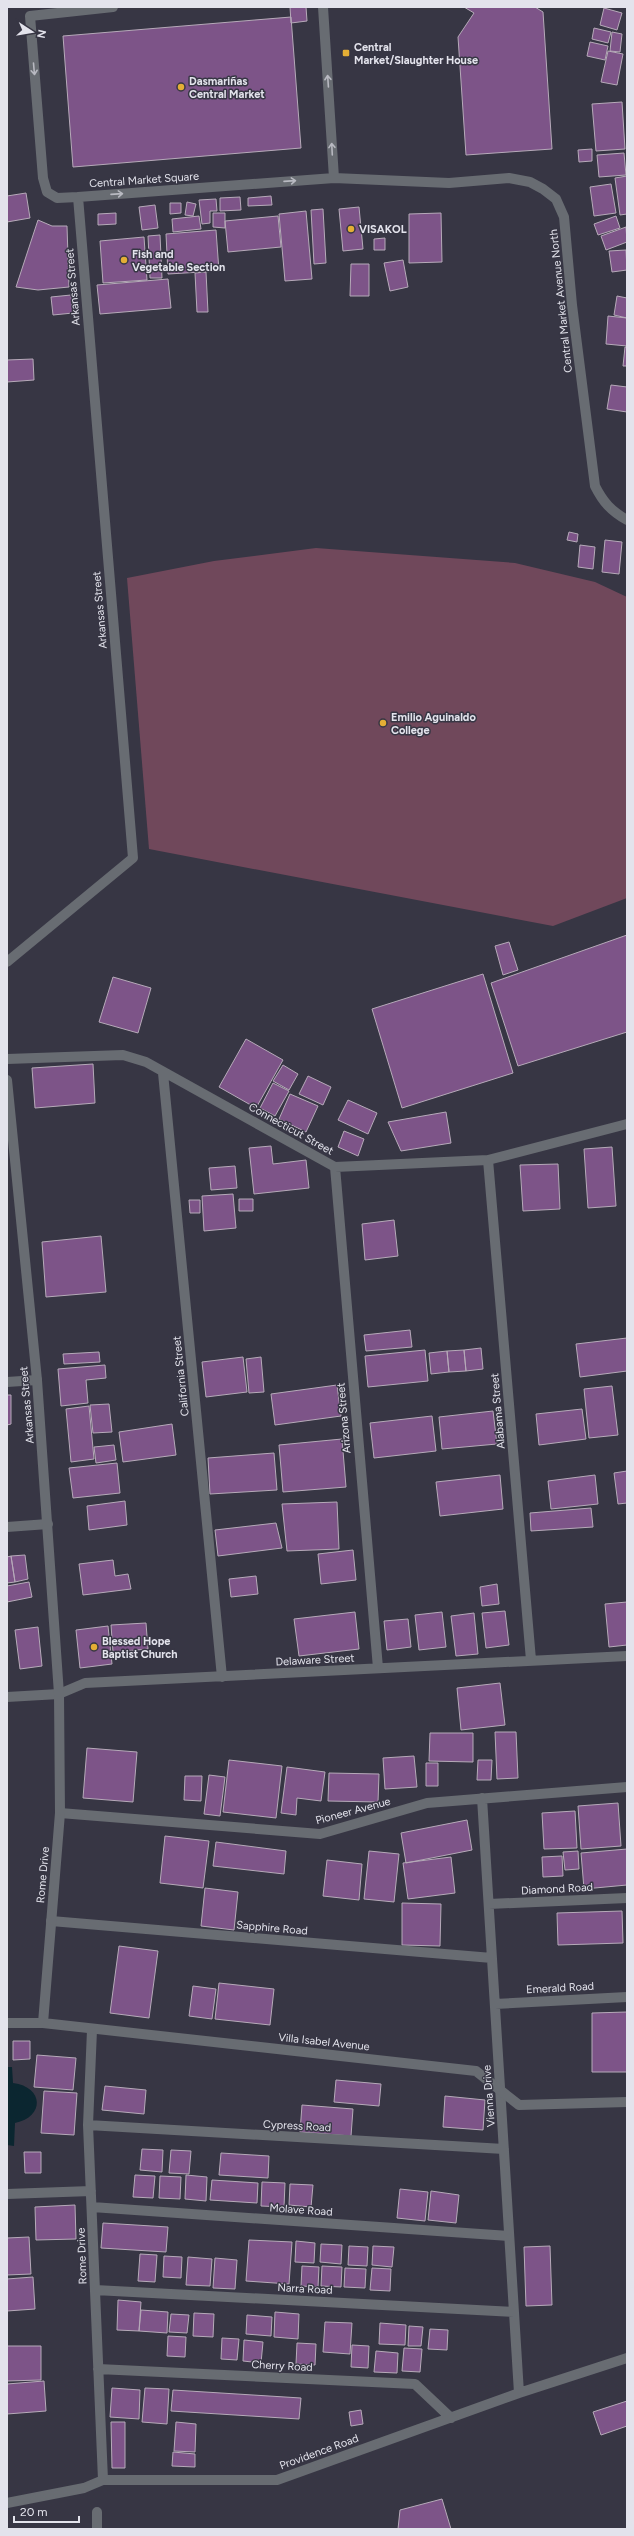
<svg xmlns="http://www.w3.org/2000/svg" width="634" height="2536" font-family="Figtree,sans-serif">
	<rect width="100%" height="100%" fill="#373644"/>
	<path fill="#70485b" d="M316,548L515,563L595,582L627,597V898L553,926L149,849L127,578L214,561Z"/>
	<path fill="#0b2630" d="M7,2067H12L13,2083C44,2087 45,2117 15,2123L14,2146L7,2145Z"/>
	<path fill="#7d5488" stroke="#b6aab9" d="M290,7H306L307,21L291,23Z
		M464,7H535L543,12L552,149L466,155L458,37L474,13Z
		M604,8L622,13L617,30L600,25Z
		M291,17L301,148L73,167L63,36Z
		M594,28L611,32L608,43L592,39Z
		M612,32L622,34L620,52L610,51Z
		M590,42L608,46L605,60L587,56Z
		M608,51L623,54L617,85L601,82Z
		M622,102L625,149L596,151L592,104Z
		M592,149V161L579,162L578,150Z
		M624,153L626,175L599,177L597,155Z
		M627,176V214L620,215L615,178Z
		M611,184L616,213L594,216L590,187Z
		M26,193L30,218L7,222V196Z
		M271,196L272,205L248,206V198Z
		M240,197L241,210L220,211V198Z
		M216,199L217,211H210V223L202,224L199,200Z
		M187,202L196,204L193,216L185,215Z
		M170,203H181V213L170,214Z
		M155,205L158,228L142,230L139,207Z
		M359,207L363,249L343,251L339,209Z
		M323,209L326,263L314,264L311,210Z
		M306,211L312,279L285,281L279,214Z
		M116,213V224L98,225V214Z
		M213,213H225V228L213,227Z
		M441,213L442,262L409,263V214Z
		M199,216L201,229L173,232L172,219Z
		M278,216L281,247L228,252L225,221Z
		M616,216L620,228L598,235L594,224Z
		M38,220L52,226H67L69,287L38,290L16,287Z
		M626,227L627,242L606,250L601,236Z
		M216,230L219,271L168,274L166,234Z
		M160,235L162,278H150L148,236Z
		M144,237L147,280L103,283L100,241Z
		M385,238V250H374V239Z
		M626,250L627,270L612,272L609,251Z
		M403,260L408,287L390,291L384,263Z
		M351,264H369V296H350Z
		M206,272L208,312H197L195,273Z
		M168,279L171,308L100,314L97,285Z
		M71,295L73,313L53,315L51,297Z
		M617,296L627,298V318L614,315Z
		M608,316L627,318V346L606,344Z
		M625,347H627V366H623Z
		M33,359L34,380L7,382V360Z
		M611,385L627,387V412L607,409Z
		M569,532L578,534L577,542L567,540Z
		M605,540L622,542L619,574L602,572Z
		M580,545L595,547L593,569L578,567Z
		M627,935V1032L518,1066L491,983Z
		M509,942L518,970L503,975L495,946Z
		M483,974L513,1073L402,1108L372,1009Z
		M113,977L151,988L138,1033L99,1022Z
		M246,1039L283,1060L256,1108L219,1087Z
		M93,1064L95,1103L35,1108L32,1068Z
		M283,1065L298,1074L289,1090L273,1081Z
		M308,1076L331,1087L323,1105L299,1094Z
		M273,1083L289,1091L275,1116L260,1108Z
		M290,1094L318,1106L306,1132L279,1119Z
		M348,1100L377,1113L368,1134L338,1120Z
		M446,1112L451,1143L401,1151L388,1122Z
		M344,1131L364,1139L358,1156L338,1147Z
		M271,1146L273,1164L306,1160L309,1188L254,1194L249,1148Z
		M612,1147L616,1206L588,1208L584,1149Z
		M558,1164L560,1209L523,1211L520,1165Z
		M235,1166L237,1188L211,1190L209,1168Z
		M233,1194L236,1228L204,1231L202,1196Z
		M239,1199H253V1211H239Z
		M189,1200H200V1213H190Z
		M394,1220L398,1256L365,1260L362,1224Z
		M101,1236L106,1292L46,1297L42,1242Z
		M410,1330L412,1347L366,1351L364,1335Z
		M627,1338V1371L580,1377L576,1344Z
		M481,1348L483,1369L466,1371L464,1350Z
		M425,1350L428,1381L368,1387L365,1356Z
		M464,1350L466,1371L449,1372L447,1351Z
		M447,1351L449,1372L431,1374L429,1353Z
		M99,1352L100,1362L64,1364L63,1354Z
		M243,1357L247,1392L206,1397L202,1362Z
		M261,1357L264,1392L249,1393L246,1359Z
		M105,1365L106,1378L86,1380L88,1403L61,1406L58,1369Z
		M337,1385L341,1416L275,1425L271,1394Z
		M612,1386L618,1435L589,1438L584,1389Z
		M7,1395H11V1424L7,1425Z
		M109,1404L112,1432L93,1433L90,1405Z
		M89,1406L94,1459L71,1462L66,1409Z
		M582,1409L586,1439L539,1445L536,1414Z
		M493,1411L497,1444L442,1449L439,1417Z
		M432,1416L436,1451L374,1458L370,1423Z
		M172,1424L176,1455L123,1462L119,1432Z
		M342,1439L346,1487L283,1492L279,1445Z
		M114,1445L116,1460L96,1463L94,1447Z
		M274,1453L277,1490L210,1494L208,1458Z
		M117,1463L120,1493L73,1498L69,1468Z
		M627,1471V1503L618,1504L614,1473Z
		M500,1475L503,1509L440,1516L436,1482Z
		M595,1475L598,1504L551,1509L548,1481Z
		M125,1501L127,1525L89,1530L87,1506Z
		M337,1502L339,1549L287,1551L282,1504Z
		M591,1508L593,1527L531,1531L530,1513Z
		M276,1523L282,1548L218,1556L215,1530Z
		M353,1550L356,1580L321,1584L318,1554Z
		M25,1555L28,1579L15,1582L11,1556Z
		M11,1556L15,1582L7,1583V1557Z
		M113,1560L115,1576L128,1574L131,1589L83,1595L79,1564Z
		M256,1576L258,1594L231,1597L229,1579Z
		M29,1582L32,1597L7,1602V1586Z
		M497,1584L499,1604L482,1606L480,1587Z
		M627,1602V1645L609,1647L605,1604Z
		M505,1611L509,1645L486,1648L482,1613Z
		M355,1612L359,1649L299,1656L294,1619Z
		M442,1612L446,1647L419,1650L415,1615Z
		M474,1613L478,1654L456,1656L451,1616Z
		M408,1619L411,1647L387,1650L384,1621Z
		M146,1623L148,1649L113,1652L111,1625Z
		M108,1626L112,1664L80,1668L76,1630Z
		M38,1627L42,1666L20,1669L15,1630Z
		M500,1683L505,1725L461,1730L457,1688Z
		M495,1732H516L518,1778L497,1779Z
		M430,1733H473V1762L429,1761Z
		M87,1748L137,1752L133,1802L83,1798Z
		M414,1756L417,1787L385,1789L383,1758Z
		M229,1760L282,1766L276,1818L223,1812Z
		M478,1760H492L491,1780H477Z
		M426,1763H438V1786H426Z
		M287,1767L325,1772L321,1801L297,1798L296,1815L281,1813Z
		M329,1773L379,1774L378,1802L328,1801Z
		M209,1775L225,1777L220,1816L204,1814Z
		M185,1776H202L201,1801L184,1800Z
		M618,1803L621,1846L581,1849L578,1806Z
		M575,1811L577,1848L544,1849L542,1813Z
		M467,1820L472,1850L406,1863L401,1833Z
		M165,1836L209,1841L203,1888L160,1883Z
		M216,1842L286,1851L284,1874L213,1866Z
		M627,1849V1885L584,1889L581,1853Z
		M369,1851L399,1854L394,1902L364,1899Z
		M578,1851L579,1869L565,1870L563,1852Z
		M562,1856L563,1876L543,1877L542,1857Z
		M451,1857L455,1893L408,1899L403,1863Z
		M327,1860L362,1864L359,1900L323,1896Z
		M205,1888L238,1892L234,1930L201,1926Z
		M402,1903L441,1904L440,1946L402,1945Z
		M622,1911L623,1943L558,1945L557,1913Z
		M119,1946L158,1951L149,2018L110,2013Z
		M219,1983L274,1989L270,2025L215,2019Z
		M193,1986L216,1989L212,2019L189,2016Z
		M627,2012V2072H592V2013Z
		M13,2041H30V2059L13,2060Z
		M37,2055L76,2058L73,2090L34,2087Z
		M336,2080L381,2084L379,2106L334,2102Z
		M105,2086L146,2090L144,2114L102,2110Z
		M44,2091L77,2093L74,2135L41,2133Z
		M445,2096L485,2100L483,2130L443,2127Z
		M302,2105L353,2109L351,2136L300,2132Z
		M142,2149L163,2150L162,2172L140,2170Z
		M171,2150L191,2151L189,2174L169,2173Z
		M24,2152H41V2173H25Z
		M221,2153L269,2156L268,2178L219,2175Z
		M135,2175L155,2176L153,2198L133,2197Z
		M186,2175L207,2177L206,2201L185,2199Z
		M160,2176L181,2177L180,2199L159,2198Z
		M212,2180L258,2183L257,2203L210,2200Z
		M262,2182L285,2183L284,2207L261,2206Z
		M290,2184L313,2185L311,2207L289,2205Z
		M400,2189L428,2192L425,2221L397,2218Z
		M431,2191L459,2195L456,2223L428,2220Z
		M75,2205L76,2239L36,2240L35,2207Z
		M103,2223L168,2227L166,2252L101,2248Z
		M29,2237L31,2274L7,2275V2238Z
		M249,2240L292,2242L289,2284L246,2281Z
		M296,2241L315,2243L314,2263L295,2262Z
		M321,2244L342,2245L341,2264L320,2262Z
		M349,2246L368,2247L367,2266L348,2265Z
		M373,2246L394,2247L392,2267L372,2265Z
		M550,2246L552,2305L526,2306L524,2247Z
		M140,2254L157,2255L155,2282L138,2281Z
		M164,2256L182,2257L181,2278L163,2277Z
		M188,2257L212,2259L210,2286L186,2285Z
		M215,2258L237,2260L235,2289L213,2288Z
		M302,2266L319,2267L318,2287L301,2286Z
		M322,2266L342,2267L341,2287L321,2286Z
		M345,2268L366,2269L365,2288L344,2287Z
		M372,2268L391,2269L390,2291L370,2290Z
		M33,2277L35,2309L7,2311V2279Z
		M118,2300L141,2302L139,2331L117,2330Z
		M141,2310L168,2312L167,2333L139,2331Z
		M275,2312L299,2314L298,2339L274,2337Z
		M194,2313L214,2314L213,2337L193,2336Z
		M171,2314L189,2315L187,2333L169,2332Z
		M247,2315L272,2317L271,2336L246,2334Z
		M325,2322L352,2323L350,2354L323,2352Z
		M380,2323L406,2325L405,2345L379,2344Z
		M409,2326L423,2327L421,2346H408Z
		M430,2329L448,2330L447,2350L428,2349Z
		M168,2336L186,2337L185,2357L167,2356Z
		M222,2338L239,2339L237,2360L221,2359Z
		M244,2340L263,2342L261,2363L243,2361Z
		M297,2343L316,2344L315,2365L296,2364Z
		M352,2345L369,2346L368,2368L351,2367Z
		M7,2346H41V2380L7,2381Z
		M404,2348L422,2349L420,2372L402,2371Z
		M376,2351L398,2353L397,2373L374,2372Z
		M44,2381L46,2411L7,2414V2384Z
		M112,2388L140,2390L139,2419L110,2417Z
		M145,2388L169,2389L167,2424L142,2422Z
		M173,2390L301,2398L299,2419L171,2411Z
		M627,2401V2426L601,2435L593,2412Z
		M361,2410L363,2424L351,2426L349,2412Z
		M111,2422H125V2468H112Z
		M176,2422L196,2424L195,2452L174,2451Z
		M173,2452L195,2454V2467L172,2466Z
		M442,2499L451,2529H398L400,2510Z"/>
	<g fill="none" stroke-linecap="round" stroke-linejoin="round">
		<path stroke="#686c72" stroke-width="10" d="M7,1059L123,1055L146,1062L335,1167L488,1160L627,1124
			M163,1073L222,1677
			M488,1160L531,1660
			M335,1167L378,1668
			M7,1382L37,1380
			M7,1527L48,1524
			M7,1697L59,1694L85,1683L627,1656
			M482,1798L519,2393
			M60,1813L320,1834L427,1803L627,1787
			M489,1904L627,1898
			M51,1921L492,1958
			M495,2004L627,1997
			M92,2030L88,2125L103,2480
			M88,2125L504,2149
			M7,2194L91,2191
			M92,2207L509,2236
			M95,2290L514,2312
			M98,2369L415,2384L451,2418
			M7,2503L84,2488L103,2480H277L519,2393L627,2358
			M97,2529V2512"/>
		<path stroke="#686c72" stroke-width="10" d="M113,7L30,16L43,178L47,192L57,198L78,197L334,178L449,183L509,178L530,182L543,189L556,199L564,217L572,305L595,486C603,502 611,511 627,520
			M323,7L334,178
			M7,962L133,858L78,197
			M7,1080L37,1380L59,1694L60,1813L43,2023
			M7,2023H43L476,2071L519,2105L627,2102"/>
	</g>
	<defs><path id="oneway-shaft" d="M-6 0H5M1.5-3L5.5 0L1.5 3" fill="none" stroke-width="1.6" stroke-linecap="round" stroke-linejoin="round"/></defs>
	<g stroke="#b8b9c1">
		<use href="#oneway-shaft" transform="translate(34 69) rotate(85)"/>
		<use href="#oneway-shaft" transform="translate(328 81) rotate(-94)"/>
		<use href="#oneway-shaft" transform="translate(332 149) rotate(-93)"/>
		<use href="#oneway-shaft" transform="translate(290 181) rotate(-4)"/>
		<use href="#oneway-shaft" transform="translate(117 194) rotate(-4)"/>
	</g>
	<g fill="#e4ae35" stroke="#373644" stroke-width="1.5">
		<rect x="342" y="49" width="8" height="8" rx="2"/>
		<circle cx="181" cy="87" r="4"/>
		<circle cx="351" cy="229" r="4"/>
		<circle cx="124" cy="260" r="4"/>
		<circle cx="383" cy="723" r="4"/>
		<circle cx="94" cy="1647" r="4"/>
	</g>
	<g text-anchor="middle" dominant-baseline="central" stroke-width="3" stroke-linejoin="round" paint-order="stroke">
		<g font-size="11" font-weight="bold" fill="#e3e3ec" stroke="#373644" text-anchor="start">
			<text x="354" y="47">Central<tspan x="354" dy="13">Market/Slaughter House</tspan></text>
			<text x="189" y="81">Dasmariñas<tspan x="189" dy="13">Central Market</tspan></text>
			<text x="359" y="229">VISAKOL</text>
			<text x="132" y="254">Fish and<tspan x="132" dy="13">Vegetable Section</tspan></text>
			<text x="391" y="717">Emilio Aguinaldo<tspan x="391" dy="13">College</tspan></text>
			<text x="102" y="1641">Blessed Hope<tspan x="102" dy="13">Baptist Church</tspan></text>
		</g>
		<g font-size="11" fill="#e3e3ec" stroke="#373644">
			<text transform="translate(144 180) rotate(-4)">Central Market Square</text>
			<text transform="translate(73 287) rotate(-95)">Arkansas Street</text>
			<text transform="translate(561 301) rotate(-96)">Central Market Avenue North</text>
			<text transform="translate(100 610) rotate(-95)">Arkansas Street</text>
			<text transform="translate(291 1129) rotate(29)">Connecticut Street</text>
			<text transform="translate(181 1376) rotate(-96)">California Street</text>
			<text transform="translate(27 1405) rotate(-95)">Arkansas Street</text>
			<text transform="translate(498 1411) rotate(-95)">Alabama Street</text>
			<text transform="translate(344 1418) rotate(-95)">Arizona Street</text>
			<text transform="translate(315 1660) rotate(-3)">Delaware Street</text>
			<text transform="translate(353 1811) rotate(-15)">Pioneer Avenue</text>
			<text transform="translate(43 1875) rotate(-85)">Rome Drive</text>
			<text transform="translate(557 1889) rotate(-3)">Diamond Road</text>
			<text transform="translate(272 1928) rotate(5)">Sapphire Road</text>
			<text transform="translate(560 1988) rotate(-3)">Emerald Road</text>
			<text transform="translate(324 2042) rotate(6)">Villa Isabel Avenue</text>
			<text transform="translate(489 2096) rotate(-94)">Vienna Drive</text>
			<text transform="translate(297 2126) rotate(3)">Cypress Road</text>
			<text transform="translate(301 2210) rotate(4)">Molave Road</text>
			<text transform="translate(82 2256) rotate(-92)">Rome Drive</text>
			<text transform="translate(305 2289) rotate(3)">Narra Road</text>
			<text transform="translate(282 2366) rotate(3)">Cherry Road</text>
			<text transform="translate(319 2452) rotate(-20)">Providence Road</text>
		</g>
	</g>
	<rect width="634" height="2536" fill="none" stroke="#e3e3ec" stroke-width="16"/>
	<g transform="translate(32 32) rotate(102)" stroke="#373644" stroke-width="3" paint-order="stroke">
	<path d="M0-3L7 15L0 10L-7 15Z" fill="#e3e3ec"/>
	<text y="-6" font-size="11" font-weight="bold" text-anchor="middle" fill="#e3e3ec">N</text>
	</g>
	<path d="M14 2516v6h65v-6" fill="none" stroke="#e3e3ec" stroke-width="2"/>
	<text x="20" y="2516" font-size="12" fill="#e3e3ec" stroke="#373644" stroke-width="3" paint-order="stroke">20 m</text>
</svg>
